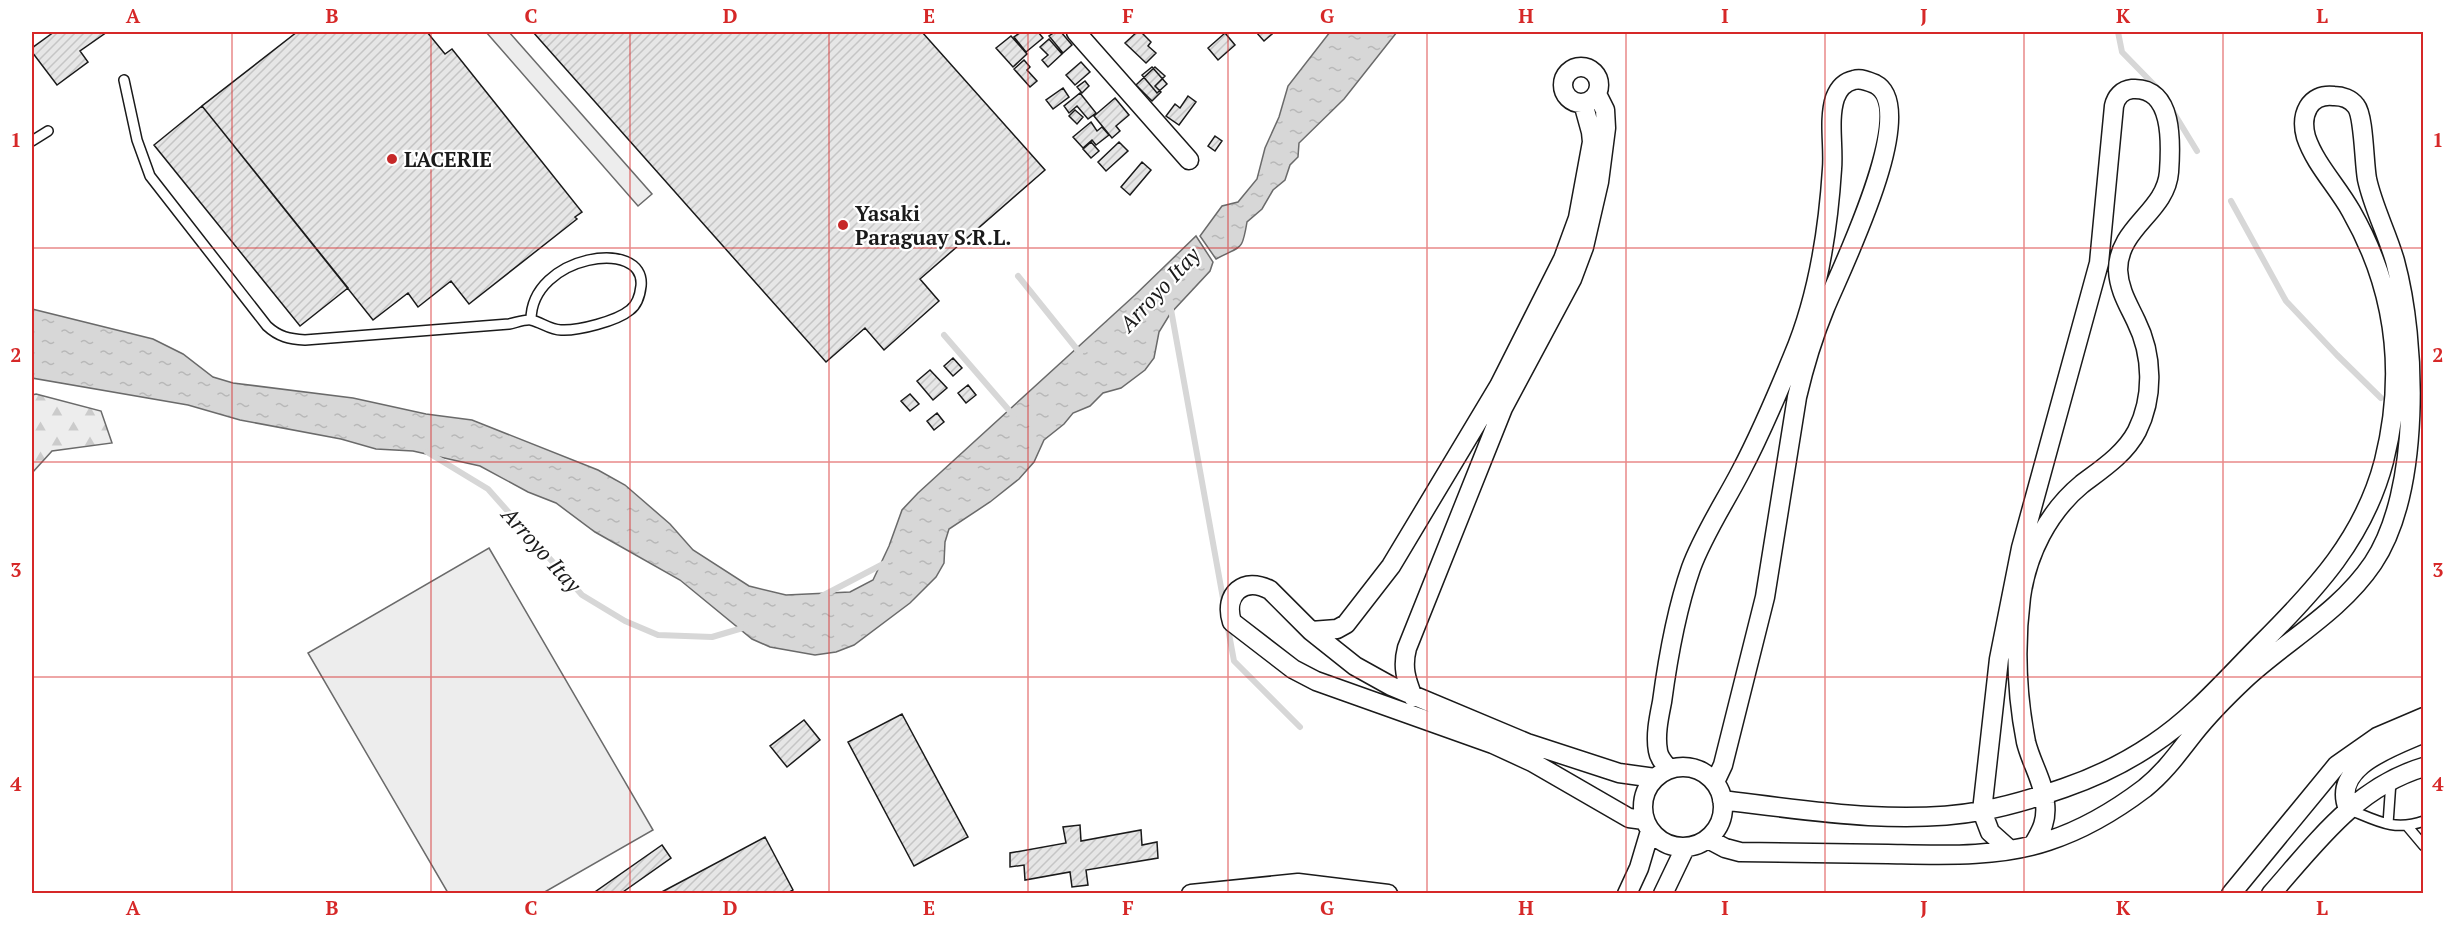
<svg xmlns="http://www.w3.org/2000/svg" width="2455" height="925" font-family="'PT Serif',serif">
	<defs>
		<pattern id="forest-firs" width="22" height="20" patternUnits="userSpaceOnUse" patternTransform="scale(1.5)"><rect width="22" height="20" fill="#ededed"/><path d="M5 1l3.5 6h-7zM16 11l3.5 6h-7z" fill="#cbcbcb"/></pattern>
		<pattern id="water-ripples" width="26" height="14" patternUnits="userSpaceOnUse" patternTransform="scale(1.5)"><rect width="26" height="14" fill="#d7d7d7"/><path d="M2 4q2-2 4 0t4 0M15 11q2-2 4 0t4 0" fill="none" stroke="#b8b8b8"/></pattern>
		<pattern id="building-hatch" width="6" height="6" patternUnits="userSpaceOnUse" patternTransform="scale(1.5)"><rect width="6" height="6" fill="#e6e6e6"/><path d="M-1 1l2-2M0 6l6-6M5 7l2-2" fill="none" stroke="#c5c5c5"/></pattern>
	</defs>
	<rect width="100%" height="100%" fill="#fff"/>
	<path fill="url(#forest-firs)" stroke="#6a6a6a" stroke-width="1.5" d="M36,394L101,411L112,443L52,451L32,473V395Z"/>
	<path fill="#ededed" stroke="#6a6a6a" stroke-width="1.5" d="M486,32H509L652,194L638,206Z
		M489,548L653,830L543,893H448L308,653Z"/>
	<path fill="url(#water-ripples)" stroke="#6a6a6a" stroke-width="1.5" d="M1330,32H1397L1344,99L1299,143L1298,157L1290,165L1285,180L1273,190L1262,209L1247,222C1242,252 1242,245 1216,259L1200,236L1222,206L1238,202L1257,179L1265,148L1279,117L1288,86Z
		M1196,236L1213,262L1210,271L1170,314L1159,332L1154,358L1145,370L1121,388L1103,393L1090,406L1073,413L1064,424L1044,440L1034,462L1019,479L990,502L949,529L945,542L944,563L936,577L910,603L854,645L836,652L815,655L770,647L752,639L680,580L595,532L556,503L528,492L480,466L413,451L376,449L341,439L240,420L188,405L32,378V309L153,339L183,354L213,377L233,383L353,398L426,414L472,420L598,470L625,485L670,524L693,550L749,586L786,595L850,592L873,580L889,546L902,510L918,493L1135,295Z"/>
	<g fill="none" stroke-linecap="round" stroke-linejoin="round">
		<path stroke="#d7d7d7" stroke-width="6" d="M2118,32L2122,52L2163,94
			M2172,110L2197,151
			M2231,201L2286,301L2337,355L2381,398
			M1018,276L1080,353
			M1170,304L1224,604
			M944,335L1014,416
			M427,452L488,489L582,595L625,621L658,635L712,637L746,627
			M822,596L885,563
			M1227,623L1234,661L1300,727"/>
	</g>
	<path fill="url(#building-hatch)" stroke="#1a1a1a" stroke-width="1.5" d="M54,32H107L80,51L88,62L57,85L32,52V48Z
		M297,32H427L445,54L452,49L582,212L575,217L577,219L469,304L451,281L418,307L408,293L373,320L202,106Z
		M533,32H922L1045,170L920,279L939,301L884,350L865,328L826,362Z
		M1021,32H1038L1043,38L1026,52L1014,37Z
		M1055,32H1061L1072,45L1063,53L1049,36Z
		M1137,32H1141L1151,42L1148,46L1156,53L1146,63L1125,43Z
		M1256,32H1269L1272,34L1264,41Z
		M1225,33L1235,45L1218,60L1208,48Z
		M1011,36L1027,54L1013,67L996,48Z
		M1049,39L1062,54L1048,67L1042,60L1048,55L1040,47Z
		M1024,60L1030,67L1027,70L1037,81L1030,87L1014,69Z
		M1081,62L1090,72L1075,85L1066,75Z
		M1152,67L1167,84L1157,93L1142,75Z
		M1155,67L1165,76L1155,86L1161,92L1152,101L1136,85Z
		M1085,81L1089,86L1082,93L1077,87Z
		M1063,88L1069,97L1053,109L1046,100Z
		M1080,93L1096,113L1088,119L1077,106L1069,113L1064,106Z
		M1188,96L1196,102L1179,125L1166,116L1175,104L1180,108Z
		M1115,98L1129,115L1116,126L1120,131L1112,138L1094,116Z
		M202,106L348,288L300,326L154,145Z
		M1075,110L1083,117L1077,124L1069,116Z
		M1091,122L1097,131L1102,127L1109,135L1096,145L1092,140L1083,148L1073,137Z
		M1215,136L1222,141L1215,151L1208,146Z
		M1091,142L1099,151L1091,158L1083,149Z
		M1119,142L1128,151L1106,171L1098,162Z
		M1142,162L1151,170L1130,195L1121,187Z
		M953,358L962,368L953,376L944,366Z
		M930,370L947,388L933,400L917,381Z
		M968,385L976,395L966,403L958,393Z
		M910,394L919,404L910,411L901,401Z
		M937,413L944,422L934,430L927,421Z
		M902,714L968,837L914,866L848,742Z
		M804,720L820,740L787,767L770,746Z
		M1080,825L1081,841L1141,830L1142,845L1157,842L1158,858L1086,870L1088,885L1072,887L1070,872L1025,880L1024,865L1010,867V853L1066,843L1063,827Z
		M765,837L793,890L786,894H658Z
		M662,845L671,858L620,894H592Z"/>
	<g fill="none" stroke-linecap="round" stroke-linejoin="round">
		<defs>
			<path id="lane" d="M124,80L137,140L150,176L267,326C279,337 289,339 305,340L509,324C515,323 525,319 531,320C541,322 550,330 561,330C578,331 617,321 630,310C638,304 640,295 641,286C646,237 531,255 531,320
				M32,141L48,131
				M2348,809C2376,820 2393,832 2424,821
				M2388,824L2391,781
				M2408,827L2424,846"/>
			<path id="street" d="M1076,32L1189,160
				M1563 85a18 18 0 1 1 36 0a18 18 0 1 1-36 0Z
				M1311,631L1337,629L1346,624L1391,566L1499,386L1563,259L1578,218L1592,142L1591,132L1583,103
				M1413,697C1406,679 1402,667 1407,648L1503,408L1572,279L1584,247L1599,182L1606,128L1605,110L1597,94
				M1643 807a40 40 0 1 1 80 0a40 40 0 1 1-80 0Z
				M1669,769C1664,763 1659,758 1658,751C1655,735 1659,717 1662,702C1668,657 1676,611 1691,568C1703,535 1725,502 1741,471C1761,433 1777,395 1793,356C1818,297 1828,232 1832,169C1834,147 1828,120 1835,98C1838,90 1844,82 1854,80C1861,78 1868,81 1875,84C1922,108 1839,273 1825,308C1813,337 1804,367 1797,397L1765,597L1723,765L1715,782
				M2348,809C2331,766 2393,747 2424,733
				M1644,820L1629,818L1532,762L1493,744L1316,681L1293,669L1232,622C1223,594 1244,576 1270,590L1311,631L1355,666L1391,686L1527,743L1619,773L1655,778
				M1708,839L1725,848L1740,852C1789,853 1839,853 1888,854C1940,855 1998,858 2048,841C2082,830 2116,810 2145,788C2165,772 2179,752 2194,733C2209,714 2228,695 2245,679C2287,640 2340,612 2373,563C2421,491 2417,342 2395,261C2387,233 2373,207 2367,179C2364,163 2364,116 2356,106C2351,99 2342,96 2334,96C2309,93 2300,115 2306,137C2315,164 2337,186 2351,211C2396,290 2406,373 2384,461C2364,538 2316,589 2262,643C2227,678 2194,717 2153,744C2125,763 2096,777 2064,788C2038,797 2009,806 1981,811C1900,826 1804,810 1722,800
				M2009,849L1990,832L1982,811L1999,659L2021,548L2099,263L2114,106C2116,97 2122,90 2132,89C2174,86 2171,144 2169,172C2166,212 2118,227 2118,270C2119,290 2128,304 2136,321C2153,355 2154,397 2137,431C2125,454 2102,469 2082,484C2048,512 2027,554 2021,597C2015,644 2017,696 2026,742C2031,763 2044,782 2045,803C2047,820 2042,830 2033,845
				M1191,894L1298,883L1388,894
				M1627,894L1639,868L1650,831
				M1663,894L1685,848
				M2231,894L2337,765L2377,737L2424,717
				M2271,894C2316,843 2356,787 2424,767"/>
		</defs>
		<use href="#lane" stroke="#1a1a1a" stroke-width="12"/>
		<use href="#street" stroke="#1a1a1a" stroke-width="21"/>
		<use href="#lane" stroke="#fff" stroke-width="9"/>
		<use href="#street" stroke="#fff" stroke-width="18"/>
	</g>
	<path fill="none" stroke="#d62828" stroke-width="1.5" stroke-opacity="0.55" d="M232,32V894M431,32V894M630,32V894M829,32V894M1028,32V894M1228,32V894M1427,32V894M1626,32V894M1825,32V894M2024,32V894M2223,32V894M32,248H2424M32,462H2424M32,677H2424"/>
	<g fill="#c62828" stroke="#fff" stroke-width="2">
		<circle cx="392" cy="159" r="6"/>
		<circle cx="843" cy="225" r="6"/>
	</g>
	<g text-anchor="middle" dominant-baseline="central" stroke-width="4.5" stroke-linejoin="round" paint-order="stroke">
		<g font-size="21" font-weight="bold" fill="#1a1a1a" stroke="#fff" text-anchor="start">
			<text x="404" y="159">L'ACERIE</text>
			<text x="855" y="213">Yasaki<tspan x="855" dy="24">Paraguay S.R.L.</tspan></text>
		</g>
		<g font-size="22" font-style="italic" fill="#1a1a1a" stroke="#fff">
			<text transform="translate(1159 289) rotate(-47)">Arroyo Itay</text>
			<text transform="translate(542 549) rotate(48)">Arroyo Itay</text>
		</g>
	</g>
	<rect width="2455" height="925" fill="none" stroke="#ffffff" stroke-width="66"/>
	<rect x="33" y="33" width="2389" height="859" fill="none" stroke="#d62828" stroke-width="2"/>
	<g font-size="20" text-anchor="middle" font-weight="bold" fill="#d62828">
		<text x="133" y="23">A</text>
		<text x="332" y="23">B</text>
		<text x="531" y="23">C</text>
		<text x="730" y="23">D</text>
		<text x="929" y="23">E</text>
		<text x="1128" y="23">F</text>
		<text x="1327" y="23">G</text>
		<text x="1526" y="23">H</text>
		<text x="1725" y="23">I</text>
		<text x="1924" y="23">J</text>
		<text x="2123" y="23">K</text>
		<text x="2322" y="23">L</text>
		<text x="16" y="147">1</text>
		<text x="2438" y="147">1</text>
		<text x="16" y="362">2</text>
		<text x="2438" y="362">2</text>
		<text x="16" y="577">3</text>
		<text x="2438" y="577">3</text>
		<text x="16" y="791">4</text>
		<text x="2438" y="791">4</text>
		<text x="133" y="915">A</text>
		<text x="332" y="915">B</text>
		<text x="531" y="915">C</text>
		<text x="730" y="915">D</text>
		<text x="929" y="915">E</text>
		<text x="1128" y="915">F</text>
		<text x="1327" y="915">G</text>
		<text x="1526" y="915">H</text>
		<text x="1725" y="915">I</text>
		<text x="1924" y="915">J</text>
		<text x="2123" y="915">K</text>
		<text x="2322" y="915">L</text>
	</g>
</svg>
